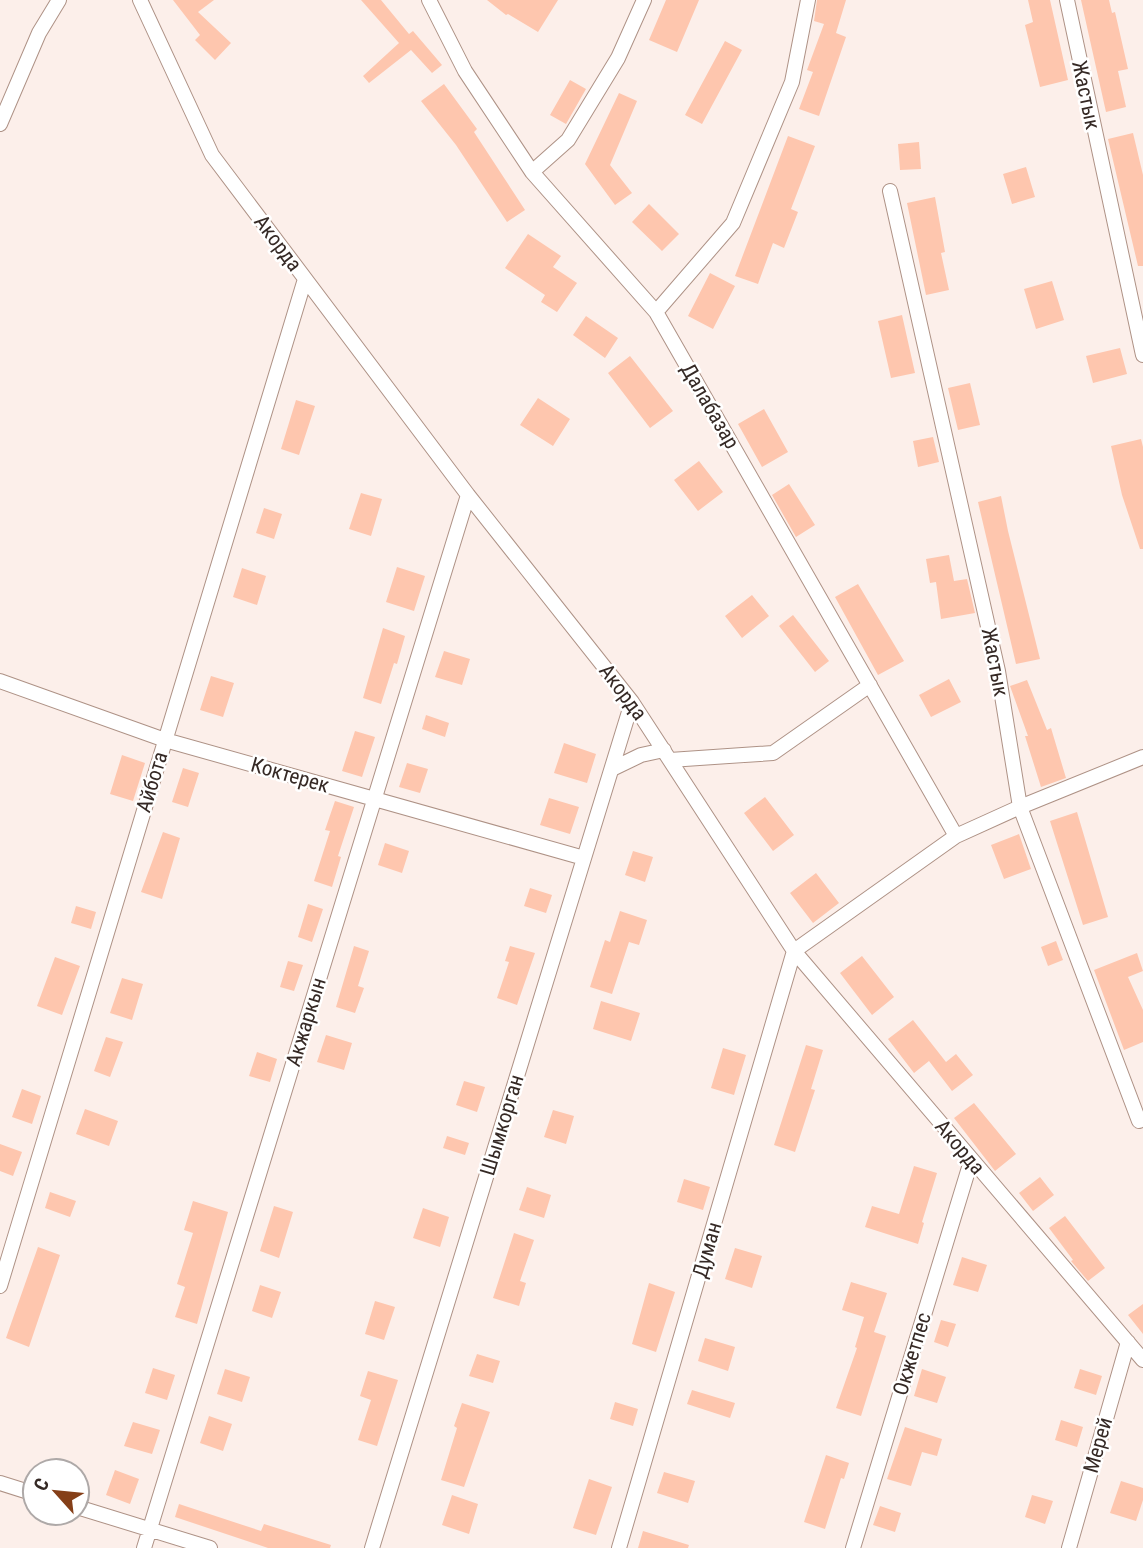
<svg xmlns="http://www.w3.org/2000/svg" width="1143" height="1548" font-family="'Roboto Condensed',sans-serif">
	<rect width="100%" height="100%" fill="#fcefea"/>
	<path fill="#fec6ae" d="M173,0H214L198,12L231,43L215,60L195,40L200,35Z
		M361,0H381L409,34L413,31L442,65L432,73L411,50L369,83L363,76L399,43Z
		M487,0H558L538,32L508,14L506,15Z
		M666,0H699L677,52L649,40Z
		M817,0H846L836,33L846,37L819,116L799,109L813,72L807,70L824,24L814,21Z
		M1028,0H1050L1068,80L1040,87L1025,25L1033,22Z
		M1081,0H1109L1112,13L1115,12L1128,69L1118,71L1126,107L1106,112Z
		M725,41L742,50L702,124L685,115Z
		M570,80L586,89L566,124L550,115Z
		M444,84L477,129L474,132L525,210L507,222L456,145L421,101Z
		M619,93L637,101L610,165L632,193L615,205L585,164Z
		M1133,133L1143,175V266H1138L1108,139Z
		M788,136L815,146L791,209L798,212L784,248L773,243L758,284L735,276Z
		M919,142L921,169L900,170L898,144Z
		M1026,167L1035,197L1012,204L1003,174Z
		M935,197L945,252L941,253L949,290L926,295L907,203Z
		M649,204L679,234L662,251L632,222Z
		M528,234L561,256L553,267L577,283L557,312L541,302L545,295L505,268Z
		M710,273L735,286L713,329L688,316Z
		M1052,281L1064,320L1036,329L1024,289Z
		M902,315L915,373L891,378L878,321Z
		M586,316L618,338L605,358L573,335Z
		M1120,348L1127,374L1093,383L1086,356Z
		M630,356L673,411L650,428L608,373Z
		M970,383L980,425L958,430L948,388Z
		M538,398L570,419L553,446L520,425Z
		M296,400L315,406L299,455L281,449Z
		M764,409L788,452L762,467L738,424Z
		M933,437L939,462L918,467L913,441Z
		M1141,439L1143,447V549H1140L1122,495L1111,446Z
		M699,461L723,492L698,511L674,480Z
		M789,484L815,525L796,537L772,495Z
		M361,493L382,499L371,536L349,529Z
		M1001,496L1008,531L1040,659L1016,664L978,502Z
		M264,508L282,514L274,539L256,533Z
		M949,555L954,581L967,579L975,613L941,619L936,582L930,583L926,559Z
		M397,567L425,576L414,611L386,602Z
		M242,568L266,576L257,605L233,597Z
		M858,584L904,661L878,675L835,597Z
		M752,595L769,616L742,638L725,616Z
		M793,615L829,661L815,672L779,626Z
		M383,628L405,636L397,664L394,663L381,704L363,698Z
		M444,651L470,659L462,685L435,677Z
		M211,676L234,683L223,717L200,710Z
		M949,679L961,702L931,717L919,695Z
		M1027,680L1047,730L1051,728L1066,778L1041,787L1025,736H1028L1010,686Z
		M426,715L449,723L445,737L422,729Z
		M355,731L375,737L362,777L342,771Z
		M564,743L596,754L587,783L554,773Z
		M122,755L145,763L133,801L110,794Z
		M407,763L428,769L420,793L399,787Z
		M183,768L199,773L188,807L172,802Z
		M765,797L794,835L773,851L744,813Z
		M549,798L579,807L570,834L540,825Z
		M335,801L354,807L338,856L341,857L332,887L314,881L330,831L325,830Z
		M1077,812L1108,917L1083,925L1050,821Z
		M163,832L180,838L162,899L141,892Z
		M1019,834L1031,869L1004,879L991,845Z
		M385,843L409,851L402,873L378,865Z
		M633,851L653,857L645,882L625,875Z
		M816,873L839,903L813,923L790,893Z
		M530,888L552,895L546,913L524,906Z
		M308,904L323,909L312,942L298,937Z
		M76,906L96,912L91,929L71,923Z
		M620,911L647,920L639,945L629,942L612,994L590,987L605,940L610,942Z
		M1056,941L1063,960L1048,966L1041,947Z
		M354,946L369,951L358,986L364,988L355,1013L336,1007Z
		M510,946L535,953L517,1005L497,998L509,962L505,961Z
		M1137,953L1143,971L1128,977L1143,1010V1042L1124,1050L1094,970Z
		M862,956L894,997L872,1015L840,973Z
		M55,957L80,966L62,1015L37,1006Z
		M288,961L303,965L294,991L280,987Z
		M122,978L143,984L132,1020L110,1013Z
		M601,1001L640,1013L631,1041L593,1029Z
		M913,1020L946,1062L956,1054L973,1075L952,1091L929,1061L914,1073L888,1039Z
		M326,1035L352,1043L344,1070L317,1062Z
		M106,1037L123,1042L110,1077L94,1071Z
		M806,1045L823,1050L811,1089L815,1090L795,1152L774,1145Z
		M723,1048L746,1055L734,1095L711,1088Z
		M257,1052L277,1059L270,1082L249,1076Z
		M464,1081L485,1087L477,1112L456,1105Z
		M22,1089L41,1096L32,1124L12,1117Z
		M974,1103L1016,1154L995,1171L954,1118Z
		M85,1109L118,1121L109,1146L76,1134Z
		M553,1110L574,1116L566,1144L544,1137Z
		M447,1136L469,1143L465,1155L443,1148Z
		M0,1144L22,1152L13,1176L0,1171Z
		M914,1166L937,1173L922,1222L924,1223L918,1244L865,1227L872,1206L899,1214Z
		M1040,1177L1054,1195L1033,1211L1019,1193Z
		M684,1179L710,1187L703,1210L677,1202Z
		M527,1187L551,1195L544,1218L519,1210Z
		M50,1192L76,1201L70,1217L45,1208Z
		M193,1201L228,1212L197,1324L175,1317L185,1287L177,1284L193,1233L184,1230Z
		M274,1206L293,1212L279,1258L260,1251Z
		M423,1208L449,1217L440,1247L413,1238Z
		M1065,1216L1105,1268L1088,1281L1071,1261L1073,1260L1049,1228Z
		M514,1233L534,1240L520,1281L526,1283L519,1306L493,1298Z
		M38,1247L60,1255L29,1347L6,1338Z
		M735,1248L762,1256L752,1288L725,1279Z
		M962,1257L987,1265L978,1292L953,1285Z
		M851,1282L887,1293L874,1332L886,1336L861,1416L836,1408L857,1348L855,1347L864,1317L842,1310Z
		M649,1283L675,1292L656,1352L632,1344Z
		M260,1285L281,1292L272,1318L252,1311Z
		M375,1301L395,1307L384,1340L365,1334Z
		M1143,1304V1334L1128,1315Z
		M941,1320L956,1324L948,1347L934,1342Z
		M705,1338L735,1347L728,1371L698,1361Z
		M477,1354L500,1361L493,1383L469,1376Z
		M153,1368L175,1375L167,1400L145,1393Z
		M225,1369L250,1377L242,1402L217,1394Z
		M922,1369L946,1377L937,1403L914,1396Z
		M1080,1369L1102,1376L1096,1395L1074,1388Z
		M368,1371L398,1380L377,1446L358,1440L371,1400L360,1396Z
		M692,1390L735,1403L730,1418L687,1404Z
		M615,1402L638,1409L633,1426L610,1419Z
		M462,1403L490,1412L464,1487L441,1480L457,1428L454,1426Z
		M209,1416L232,1424L223,1451L200,1443Z
		M1061,1420L1083,1427L1077,1447L1055,1440Z
		M133,1422L160,1430L152,1454L124,1446Z
		M905,1427L942,1439L937,1456L922,1452L911,1486L887,1479Z
		M826,1455L849,1463L844,1479L841,1478L825,1529L804,1522Z
		M115,1470L139,1479L130,1504L106,1495Z
		M664,1472L695,1481L688,1503L657,1493Z
		M589,1479L612,1487L596,1535L573,1528Z
		M1121,1481L1143,1488V1500L1136,1521L1110,1513Z
		M452,1495L478,1504L469,1534L442,1525Z
		M1032,1495L1053,1501L1045,1524L1025,1517Z
		M179,1504L261,1531L264,1524L331,1545L330,1548H268L175,1517Z
		M880,1506L901,1513L895,1532L873,1525Z
		M643,1531L689,1545L688,1548H638Z"/>
	<g fill="none" stroke-linecap="round" stroke-linejoin="round">
		<defs>
			<path id="street" d="M140,0L212,155L468,495L632,702L794,951L1143,1360
				M429,0L465,71L532,172L656,312L956,836
				M1067,0L1143,355
				M0,124L39,33L59,0
				M532,172L568,140L618,58L644,0
				M890,191L998,671L1020,807L1139,1121
				M656,312L733,223L792,82L808,0
				M0,681L165,740L584,858
				M670,760L773,753L870,685
				M612,769L641,755L664,750
				M0,1286L305,279
				M0,1483L35,1494
				M77,1507L210,1548
				M144,1548L468,495
				M372,1548L632,702
				M619,1548L794,951L956,836L1020,807L1143,757
				M853,1548L971,1161
				M1069,1548L1128,1342"/>
		</defs>
		<use href="#street" stroke="#ae9286" stroke-width="16"/>
		<use href="#street" stroke="#fff" stroke-width="14"/>
	</g>
	<g text-anchor="middle" dominant-baseline="central" stroke-width="5" stroke-linejoin="round" paint-order="stroke">
		<g font-size="21" fill="#352925" stroke="#fff">
			<text transform="translate(1086 95) rotate(78)">Жастык</text>
			<text transform="translate(278 243) rotate(53)">Акорда</text>
			<text transform="translate(710 406) rotate(60)">Далабазар</text>
			<text transform="translate(995 662) rotate(79)">Жастык</text>
			<text transform="translate(623 692) rotate(53)">Акорда</text>
			<text transform="translate(290 775) rotate(16)">Коктерек</text>
			<text transform="translate(152 782) rotate(-73)">Айбота</text>
			<text transform="translate(306 1022) rotate(-73)">Акжаркын</text>
			<text transform="translate(502 1125) rotate(-73)">Шымкорган</text>
			<text transform="translate(960 1147) rotate(50)">Акорда</text>
			<text transform="translate(707 1250) rotate(-74)">Думан</text>
			<text transform="translate(912 1354) rotate(-73)">Окжетпес</text>
			<text transform="translate(1098 1445) rotate(-74)">Мерей</text>
		</g>
	</g>
	<g transform="translate(56 1492) rotate(297)"><circle r="33" fill="#ffffff" stroke="#aea9a8" stroke-width="2"/>
	<path d="M0-5L12 26L0 18L-12 26Z" fill="#853f18"/>
	<text y="-10" font-size="19" font-weight="bold" text-anchor="middle" fill="#352925">С</text>
	</g>
</svg>
